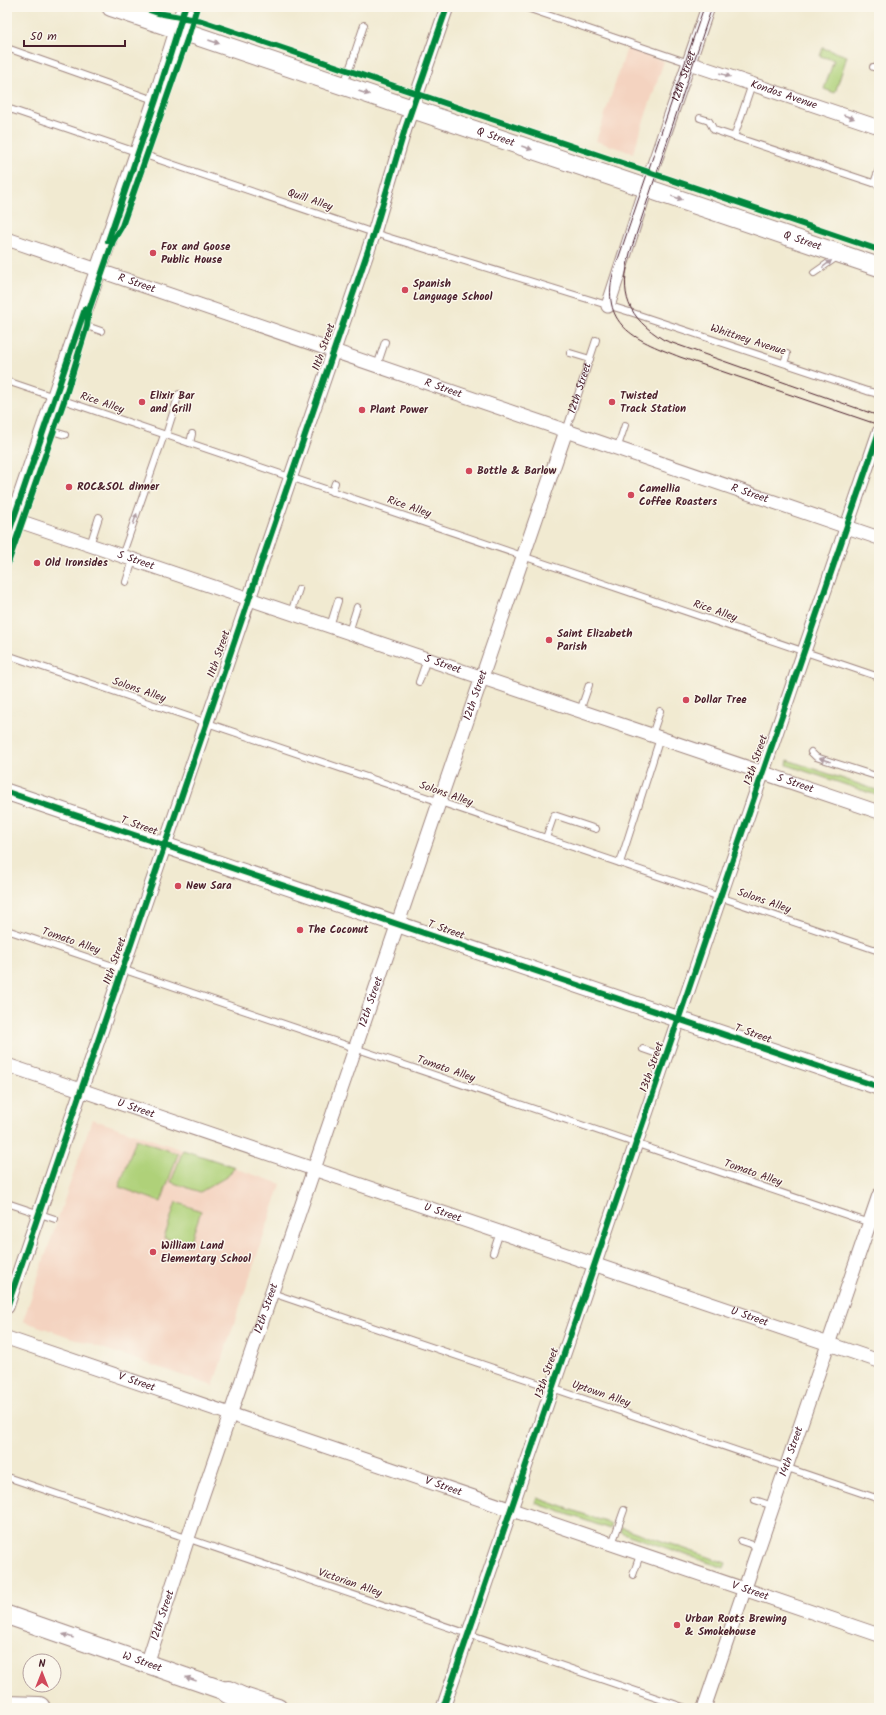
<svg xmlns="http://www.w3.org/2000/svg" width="886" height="1715" font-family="Kalam,sans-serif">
	<rect width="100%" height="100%" fill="#fbf7ec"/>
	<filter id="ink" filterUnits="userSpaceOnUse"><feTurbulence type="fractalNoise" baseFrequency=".025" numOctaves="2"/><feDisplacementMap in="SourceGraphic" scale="8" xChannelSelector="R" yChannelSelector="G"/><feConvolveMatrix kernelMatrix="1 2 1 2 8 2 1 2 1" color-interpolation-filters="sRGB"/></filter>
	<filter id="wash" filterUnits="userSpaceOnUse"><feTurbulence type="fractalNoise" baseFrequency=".012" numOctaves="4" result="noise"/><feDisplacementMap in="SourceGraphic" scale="16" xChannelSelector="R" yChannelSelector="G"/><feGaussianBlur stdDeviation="0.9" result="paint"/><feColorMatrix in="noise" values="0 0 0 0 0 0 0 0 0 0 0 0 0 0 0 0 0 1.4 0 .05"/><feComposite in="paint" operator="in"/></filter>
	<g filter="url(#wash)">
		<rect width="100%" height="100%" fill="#f1ead1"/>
		<path fill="#f4d3c0" d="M627,48L664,61L633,153L596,141Z
			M92,1119L281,1184L213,1386L23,1321Z"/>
		<path fill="#afd179" stroke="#7c7852" d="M823,48L847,56L835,93L824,89L834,60L820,56Z
			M788,760L879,791V796L787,765Z
			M136,1139L178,1154L161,1202L119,1187Z
			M183,1150L235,1167L228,1176L200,1192L171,1182Z
			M176,1202L201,1211L189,1246L164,1238Z
			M537,1498L612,1524L610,1529L535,1503Z
			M621,1527L726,1563L724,1568L620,1532Z"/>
	</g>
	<g filter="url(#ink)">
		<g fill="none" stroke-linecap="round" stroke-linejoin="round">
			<defs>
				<g id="service">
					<path d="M524,7L689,63"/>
					<path d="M7,48L154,100"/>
					<path d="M355,52L364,25"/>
					<path d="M873,67L879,68"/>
					<path d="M344,84L354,56"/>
					<path d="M7,108L374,233L633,313L867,391L875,393L879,397"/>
					<path d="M700,118L709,121L714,130L879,185"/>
					<path d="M734,137L752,84"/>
					<path d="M874,183L879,169"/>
					<path d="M814,273L837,257"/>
					<path d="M81,324L101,331"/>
					<path d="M570,353L590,359"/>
					<path d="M784,363L787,354"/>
					<path d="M377,366L385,342"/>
					<path d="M7,381L879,677"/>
					<path d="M45,429L65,435"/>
					<path id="s1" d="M566,431L596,340"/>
					<path d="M166,435L179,394"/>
					<path d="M190,443L192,434"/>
					<path d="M617,449L625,425"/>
					<path d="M332,492L335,483"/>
					<path d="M90,545L99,517"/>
					<path d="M122,556L164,435"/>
					<path d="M126,582L133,560"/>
					<path d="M291,613L299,589"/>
					<path d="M330,626L338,601"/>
					<path d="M349,632L357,607"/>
					<path d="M7,655L879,951"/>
					<path d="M419,682L427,659"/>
					<path d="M580,711L589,685"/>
					<path d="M652,735L660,711"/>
					<path d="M811,752L816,757L879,777"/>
					<path d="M546,838L554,815L596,829"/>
					<path d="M620,863L660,738"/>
					<path d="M7,930L879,1226"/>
					<path d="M643,1049L666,1057"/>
					<path d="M7,1203L55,1219"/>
					<path d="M493,1253L500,1232"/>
					<path d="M272,1293L879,1499"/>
					<path d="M7,1477L686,1708"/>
					<path d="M755,1500L773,1506"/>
					<path d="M741,1541L759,1547"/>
					<path d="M612,1544L624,1510"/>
					<path d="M633,1575L640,1555"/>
				</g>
				<g id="minor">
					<path id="s2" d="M689,63L879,127"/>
					<path id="s3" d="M7,239L879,538"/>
					<path id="s4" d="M608,306L651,173L708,7"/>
					<path id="s5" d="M7,517L879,812"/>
					<path id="s6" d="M7,1065L879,1361"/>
					<path d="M7,1307L374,233L405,129L447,7"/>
					<path id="s7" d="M7,1338L879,1635"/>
					<path id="s8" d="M147,1664L188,1538L566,431"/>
					<path d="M443,1708L879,432"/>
					<path id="s9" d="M704,1708L879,1195"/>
				</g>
				<path id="tertiary" d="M7,538L156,100L185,7
					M7,792L879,1087"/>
				<g id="secondary">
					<path id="s10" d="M111,7L879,267"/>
					<path id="s11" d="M7,1615L228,1692L278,1708"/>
				</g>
				<path id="motorway" d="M228,1692L262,1708
					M7,1707L39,1708"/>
			</defs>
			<use href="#service" stroke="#9e847e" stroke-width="8"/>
			<use href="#minor" stroke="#9e847e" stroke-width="15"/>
			<use href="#tertiary" stroke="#9e847e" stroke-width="18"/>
			<use href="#secondary" stroke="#9e847e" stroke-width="20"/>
			<use href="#motorway" stroke="#9e847e" stroke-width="24"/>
			<use href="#service" stroke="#fff" stroke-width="6"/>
			<use href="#minor" stroke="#fff" stroke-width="13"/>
			<use href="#tertiary" stroke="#fff" stroke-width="16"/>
			<use href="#secondary" stroke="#fff" stroke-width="18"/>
			<use href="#motorway" stroke="#fff" stroke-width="22"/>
			<path stroke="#4a1f2b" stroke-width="1" d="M704,7L613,274C600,328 640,341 680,357L879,425
				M712,7L630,253C619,295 627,317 664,340L879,416"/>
			<defs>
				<path id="cycleway" d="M141,7L158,13L202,21L879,250
					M108,241L156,100L185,7
					M7,538L85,309
					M7,566L64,401L87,326L89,310L113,241L122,226L189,34L197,7
					M7,792L879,1087
					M7,1307L374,233L405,129L447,7
					M443,1708L879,432"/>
			</defs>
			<use href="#cycleway" stroke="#fbf7ec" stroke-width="8"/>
			<use href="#cycleway" stroke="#00873e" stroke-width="6"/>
		</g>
		<defs><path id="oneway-solid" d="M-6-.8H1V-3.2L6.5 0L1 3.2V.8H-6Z"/></defs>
		<g fill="#ae9aa0">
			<use href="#oneway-solid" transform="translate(214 42) rotate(19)"/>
			<use href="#oneway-solid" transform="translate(725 75) rotate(19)"/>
			<use href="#oneway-solid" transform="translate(364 93) rotate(19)"/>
			<use href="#oneway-solid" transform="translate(849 117) rotate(19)"/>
			<use href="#oneway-solid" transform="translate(527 148) rotate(19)"/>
			<use href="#oneway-solid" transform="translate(677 198) rotate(19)"/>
			<use href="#oneway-solid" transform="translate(827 264) rotate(-37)"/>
			<use href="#oneway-solid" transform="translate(135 519) rotate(-71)"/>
			<use href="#oneway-solid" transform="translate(825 760) rotate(-163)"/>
			<use href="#oneway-solid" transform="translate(68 1636) rotate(-161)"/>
			<use href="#oneway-solid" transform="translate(191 1679) rotate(-160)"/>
		</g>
	</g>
	<g fill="#d1495b" stroke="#fbf7ec" stroke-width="1.5">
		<circle cx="153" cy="253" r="4"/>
		<circle cx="405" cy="290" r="4"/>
		<circle cx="142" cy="402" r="4"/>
		<circle cx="612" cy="402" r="4"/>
		<circle cx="362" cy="410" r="4"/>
		<circle cx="469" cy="471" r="4"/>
		<circle cx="69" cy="487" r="4"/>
		<circle cx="631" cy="495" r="4"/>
		<circle cx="37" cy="563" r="4"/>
		<circle cx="549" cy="640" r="4"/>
		<circle cx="686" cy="700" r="4"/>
		<circle cx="178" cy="886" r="4"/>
		<circle cx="300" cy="930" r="4"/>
		<circle cx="153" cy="1252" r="4"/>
		<circle cx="677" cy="1625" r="4"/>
	</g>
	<g text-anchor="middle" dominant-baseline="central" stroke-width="3" stroke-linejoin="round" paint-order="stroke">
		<g font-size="11" fill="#4a1f2b" stroke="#fbf7ec">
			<text stroke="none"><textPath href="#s4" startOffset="242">12th Street</textPath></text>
			<text stroke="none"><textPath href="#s2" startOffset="100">Kondos Avenue</textPath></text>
			<text stroke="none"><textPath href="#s10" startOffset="406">Q Street</textPath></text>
			<text transform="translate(310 200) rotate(19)">Quill Alley</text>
			<text stroke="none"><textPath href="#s10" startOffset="730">Q Street</textPath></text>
			<text stroke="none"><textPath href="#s3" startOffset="137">R Street</textPath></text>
			<text transform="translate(748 340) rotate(18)">Whittney Avenue</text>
			<text transform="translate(324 347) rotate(-71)">11th Street</text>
			<text stroke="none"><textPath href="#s1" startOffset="45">12th Street</textPath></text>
			<text stroke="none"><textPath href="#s3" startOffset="461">R Street</textPath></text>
			<text transform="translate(102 403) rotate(19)">Rice Alley</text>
			<text stroke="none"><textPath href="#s3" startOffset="785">R Street</textPath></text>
			<text transform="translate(409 507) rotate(19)">Rice Alley</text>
			<text stroke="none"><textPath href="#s5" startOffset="136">S Street</textPath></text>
			<text transform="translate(715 611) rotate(19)">Rice Alley</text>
			<text transform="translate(219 654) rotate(-71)">11th Street</text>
			<text stroke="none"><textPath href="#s5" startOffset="460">S Street</textPath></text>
			<text transform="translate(139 690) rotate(19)">Solons Alley</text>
			<text stroke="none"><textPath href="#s8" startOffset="1023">12th Street</textPath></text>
			<text transform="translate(756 760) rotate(-71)">13th Street</text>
			<text stroke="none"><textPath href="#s5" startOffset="832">S Street</textPath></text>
			<text transform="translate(446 794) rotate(19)">Solons Alley</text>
			<text transform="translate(139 826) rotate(19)">T Street</text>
			<text transform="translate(764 901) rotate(19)">Solons Alley</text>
			<text transform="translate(446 930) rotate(19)">T Street</text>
			<text transform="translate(71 941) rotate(19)">Tomato Alley</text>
			<text transform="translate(115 961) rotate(-71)">11th Street</text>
			<text stroke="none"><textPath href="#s8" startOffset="699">12th Street</textPath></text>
			<text transform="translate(753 1034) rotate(19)">T Street</text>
			<text transform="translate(652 1067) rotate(-71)">13th Street</text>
			<text transform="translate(446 1069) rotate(19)">Tomato Alley</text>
			<text stroke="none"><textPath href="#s6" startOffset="136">U Street</textPath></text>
			<text transform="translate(753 1173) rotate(19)">Tomato Alley</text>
			<text stroke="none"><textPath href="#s6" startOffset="460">U Street</textPath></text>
			<text stroke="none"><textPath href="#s8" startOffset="375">12th Street</textPath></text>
			<text stroke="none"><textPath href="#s6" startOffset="784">U Street</textPath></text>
			<text transform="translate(547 1373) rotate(-71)">13th Street</text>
			<text stroke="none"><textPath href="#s7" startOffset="137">V Street</textPath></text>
			<text transform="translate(601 1394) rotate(19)">Uptown Alley</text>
			<text stroke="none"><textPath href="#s9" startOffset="271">14th Street</textPath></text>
			<text stroke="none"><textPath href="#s7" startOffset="461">V Street</textPath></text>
			<text transform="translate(350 1583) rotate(19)">Victorian Alley</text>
			<text stroke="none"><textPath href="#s7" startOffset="785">V Street</textPath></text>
			<text stroke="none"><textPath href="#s8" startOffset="51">12th Street</textPath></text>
			<text stroke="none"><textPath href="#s11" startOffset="143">W Street</textPath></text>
		</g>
		<g font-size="11" font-weight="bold" fill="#4a1f2b" stroke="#fbf7ec" text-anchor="start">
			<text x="161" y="247">Fox and Goose<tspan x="161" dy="13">Public House</tspan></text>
			<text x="413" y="284">Spanish<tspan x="413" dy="13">Language School</tspan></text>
			<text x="150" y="396">Elixir Bar<tspan x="150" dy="13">and Grill</tspan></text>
			<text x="620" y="396">Twisted<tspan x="620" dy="13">Track Station</tspan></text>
			<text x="370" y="410">Plant Power</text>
			<text x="477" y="471">Bottle &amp; Barlow</text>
			<text x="77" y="487">ROC&amp;SOL dinner</text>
			<text x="639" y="489">Camellia<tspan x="639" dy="13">Coffee Roasters</tspan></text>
			<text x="45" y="563">Old Ironsides</text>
			<text x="557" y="634">Saint Elizabeth<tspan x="557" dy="13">Parish</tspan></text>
			<text x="694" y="700">Dollar Tree</text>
			<text x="186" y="886">New Sara</text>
			<text x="308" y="930">The Coconut</text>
			<text x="161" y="1246">William Land<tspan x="161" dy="13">Elementary School</tspan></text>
			<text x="685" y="1619">Urban Roots Brewing<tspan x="685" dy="13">&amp; Smokehouse</tspan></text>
		</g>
	</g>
	<rect width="886" height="1715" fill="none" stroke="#fbf7ec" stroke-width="24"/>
	<g transform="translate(42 1673)"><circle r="19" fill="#fbf7ec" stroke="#b4a19f"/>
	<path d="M0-3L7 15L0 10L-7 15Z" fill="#d1495b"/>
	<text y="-6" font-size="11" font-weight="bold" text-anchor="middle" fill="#4a1f2b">N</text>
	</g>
	<path d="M24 40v6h101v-6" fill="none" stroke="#4a1f2b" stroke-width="2"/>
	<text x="30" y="40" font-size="12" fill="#4a1f2b" stroke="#fbf7ec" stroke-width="3" paint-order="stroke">50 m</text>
</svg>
